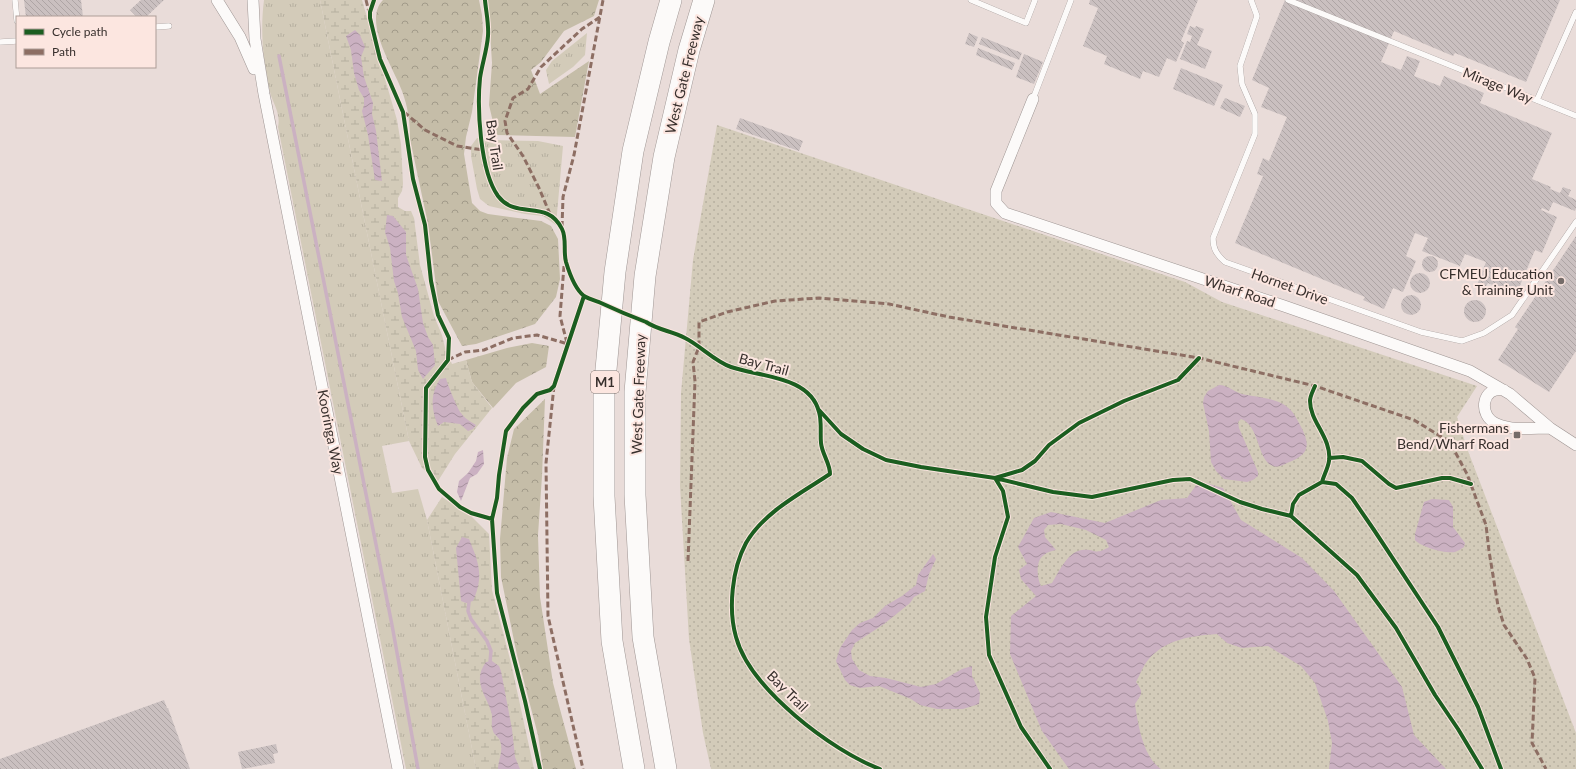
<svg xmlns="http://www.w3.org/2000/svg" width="1576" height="769" font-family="Lato,sans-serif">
	<defs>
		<pattern id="grass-tufts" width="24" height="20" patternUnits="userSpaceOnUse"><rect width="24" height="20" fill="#d3cbb9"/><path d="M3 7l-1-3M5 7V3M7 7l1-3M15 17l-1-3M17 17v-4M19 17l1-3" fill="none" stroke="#b6af9f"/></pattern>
		<pattern id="forest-crowns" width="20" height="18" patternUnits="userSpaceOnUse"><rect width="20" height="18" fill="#c5bda8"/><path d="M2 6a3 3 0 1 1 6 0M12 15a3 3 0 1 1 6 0" fill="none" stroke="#a19a89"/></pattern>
		<pattern id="wetland-marsh" width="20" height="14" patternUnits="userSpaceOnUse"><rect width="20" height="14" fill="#d3cbb9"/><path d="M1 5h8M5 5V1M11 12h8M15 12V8" fill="none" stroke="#b6af9f"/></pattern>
		<pattern id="park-dots" width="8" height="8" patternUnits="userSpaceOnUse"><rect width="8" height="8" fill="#d3cbb9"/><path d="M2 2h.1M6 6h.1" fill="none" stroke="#b6af9f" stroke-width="1.8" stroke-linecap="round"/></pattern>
		<pattern id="water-waves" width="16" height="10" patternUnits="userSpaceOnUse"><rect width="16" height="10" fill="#cbb1c2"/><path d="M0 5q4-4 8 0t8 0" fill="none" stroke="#a6909e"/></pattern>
		<pattern id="building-back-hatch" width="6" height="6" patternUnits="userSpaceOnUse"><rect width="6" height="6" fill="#cac0c0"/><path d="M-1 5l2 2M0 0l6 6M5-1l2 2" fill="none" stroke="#aea5a5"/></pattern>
	</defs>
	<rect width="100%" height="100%" fill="#e9dcd9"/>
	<path fill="url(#grass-tufts)" d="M264,0H320L409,441L382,446L392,493L418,489L427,520L476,769H406L278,127C281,113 273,104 270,92C263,61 260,31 264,0Z
		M587,33L585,55L573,67L549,84L546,70L552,61Z
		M477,138L486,140L538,141L563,146L556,225L543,216L525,214L489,206L480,199L477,189L471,156V146Z"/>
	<path fill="url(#forest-crowns)" d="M383,0H479L482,15L483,31L472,112L466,137L464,154L472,203L480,211L488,214L541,221L551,226L558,239L560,279L556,297L535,324L476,344L462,346L438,301L428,224L410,139C410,122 408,107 402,91C394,69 362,21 383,0Z
		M488,0H599L594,16L564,31L541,62L531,70L540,94L589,61L575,137L496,135L489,105L492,63Z
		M532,343L549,346L546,367L516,383L493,408L472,382L466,360L507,348Z
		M545,399L542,476L538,535L540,597L553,683L576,769H543L538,735L517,655L501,577L500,539L507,458L514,429Z"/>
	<path fill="url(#wetland-marsh)" d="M320,0H362L397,120L401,144L403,184L402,191L398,198V207L405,211H411L414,218L420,265L434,316L442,335L446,352L452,364L466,360L472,382L492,408L455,454L438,481L422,468L409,441Z
		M442,497L471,516L489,534L492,590L511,663L534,769H476L427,520Z"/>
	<path fill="url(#park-dots)" d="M717,125L1185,282L1222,302L1477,386L1457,417L1468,451L1576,733V769H711L703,733L689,639L680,486L681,393L693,260Z"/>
	<path fill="url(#water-waves)" fill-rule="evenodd" d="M355,30L360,35L365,47L361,57L364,77L373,103L372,114L376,131L382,181L375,180L368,135L362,111L364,105V98L359,90L354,73L351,50L346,36Z
		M387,215L393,216L406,232V255L418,289L423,323L428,337L433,345L435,365L423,379L418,370L416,351L402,317L398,293L394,281L390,248L385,232Z
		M446,378C446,381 458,410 461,413C464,418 471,422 476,425L473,429L468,431L460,424L444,422L438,426C431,409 430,395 440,379Z
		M1219,385C1228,385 1234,392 1242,394C1255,397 1275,398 1286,406C1292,410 1296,417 1299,423C1310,443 1312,454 1287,463C1283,465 1278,468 1273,466C1257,461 1260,425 1241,419L1238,422L1239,428L1258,472V476L1253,480L1247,482L1224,479L1216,471L1211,462L1209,431L1203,403L1204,397L1208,391Z
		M483,450L484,464L477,474L470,478L461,501L457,492L459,481L468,473L476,461L478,452Z
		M1199,481L1223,488L1241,520L1302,558L1334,591L1402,687L1414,735L1446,769H1329L1332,743L1328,721L1315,683L1301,666L1268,646L1242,648L1227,643L1217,634C1191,636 1166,639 1148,660C1143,666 1140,675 1136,682C1144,693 1142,693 1135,704C1138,724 1143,757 1161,769H1069L1042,731L1010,654L1011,616L1036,596L1021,579L1019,570L1027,564L1018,547L1034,518L1051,512L1105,523L1161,500L1187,498ZM1061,524L1086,530L1106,540L1109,547C1094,556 1095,548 1082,550C1067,552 1059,572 1052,583L1041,586C1037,578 1035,561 1044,555C1047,552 1052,551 1056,550L1045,537L1044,530L1048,525Z
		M1432,499L1449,500L1453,507V527L1465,543L1464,547C1461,549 1458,551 1455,552C1445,554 1421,547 1415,540V534L1424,502Z
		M462,537L469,539C479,563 484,576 473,601L466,603L461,601L456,548Z
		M933,554L936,559L929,574L925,591L914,597L910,603L884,624L855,643L851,651L852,659L859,670L870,676L886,678L921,687L936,684L962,669L972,666V676L980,693L979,704L963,709H937L920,705L911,699L879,686L860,688L850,685L845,680L836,661L840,648L852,630L860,623L873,618L885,606L902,596L916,585L918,575Z
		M492,661L499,666L501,671L512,729L515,757L520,769H498C498,761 504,750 500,741C499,737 494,735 493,731C491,726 492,720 492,715C488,696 471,683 486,662Z"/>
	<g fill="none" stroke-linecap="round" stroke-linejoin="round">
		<path stroke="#cbb1c2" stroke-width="3.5" d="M279,56L392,625L418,769
			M469,602L468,611L471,619L487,641L491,651L490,662"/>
	</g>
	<path fill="url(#building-back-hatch)" d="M24,0H81L83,17H26Z
		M141,0H164L146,17H137L130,10Z
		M1090,0H1198L1181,41L1184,43L1176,62L1167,58L1159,77L1143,71L1140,79L1104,64L1107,56L1083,46L1098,8L1089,4Z
		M1285,0H1560L1526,82L1455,53L1453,56L1394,31L1381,62L1401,70L1407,56L1420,61L1414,76L1440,86L1444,76L1484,93L1480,103L1552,133L1532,179L1551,187L1550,189L1560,193L1563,187L1571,190L1568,196L1576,200V208L1575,211L1553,202L1549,211L1542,208L1541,210L1557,217L1542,253L1535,250L1516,295L1488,283L1485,288L1477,285L1486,262L1465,254L1460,266L1422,251L1428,238L1415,233L1406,256L1416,261L1403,292L1393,288L1384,309L1363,300L1365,297L1235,243L1263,176L1257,174L1263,158L1269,161L1287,117L1261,107L1269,88L1252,80Z
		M1190,26L1195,28L1196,26L1204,29L1197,45L1212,51L1205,69L1180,59L1187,41L1190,42L1192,36L1187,34Z
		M969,33L978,37L974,47L965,44Z
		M982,37L1022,53L1019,60L979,44Z
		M978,48L1015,63L1012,70L976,55Z
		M1024,54L1043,62L1034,84L1016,77Z
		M1181,68L1223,85L1214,106L1173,89Z
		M1225,98L1245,106L1240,117L1220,108Z
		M740,118L803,141L799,151L736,129Z
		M1576,236V351L1549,392L1498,360L1518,329L1515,327Z
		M1422 264a8 8 0 1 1 16 0a8 8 0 1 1-16 0Z
		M1410 283a10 10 0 1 1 20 0a10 10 0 1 1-20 0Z
		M1401 305a10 10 0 1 1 20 0a10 10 0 1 1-20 0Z
		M1464 311a11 11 0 1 1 22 0a11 11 0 1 1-22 0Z
		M164,700L167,708H168L190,769H0V759Z
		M276,744L278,753L273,754L275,763L242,769L238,752Z"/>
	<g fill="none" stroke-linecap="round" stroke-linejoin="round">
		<defs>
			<path id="service" d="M15,0L17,21
				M971,0L1026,23L1035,0
				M1251,0L1257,16L1240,66L1242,84L1255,114V134L1213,238C1213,249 1217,255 1225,262L1421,332L1462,341L1484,333L1512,315L1576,222
				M1288,0L1576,116
				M155,27L169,26
				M0,42L17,41
				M1033,99L1071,0
				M1537,100L1576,12"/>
			<path id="minor" d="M217,0L240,37L254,69
				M253,0L255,39L264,94L398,769
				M1033,99L996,191V203L1005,213L1284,306L1470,371L1510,394L1550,428L1576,445
				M1504,390C1482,385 1477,416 1497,424C1513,431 1533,428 1550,428"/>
			<path id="motorway" d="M634,769L612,641L604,496V391L615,272L633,151L659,42L671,0
				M666,769L643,637L635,495V392L645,276L664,157L689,50L704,0"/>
		</defs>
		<use href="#service" stroke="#9e9593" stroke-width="6"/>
		<use href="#minor" stroke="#9e9593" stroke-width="12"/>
		<use href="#motorway" stroke="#9e9593" stroke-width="22"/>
		<use href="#service" stroke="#fcfaf9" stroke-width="5.5"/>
		<use href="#minor" stroke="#fcfaf9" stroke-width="11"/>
		<use href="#motorway" stroke="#fcfaf9" stroke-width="21"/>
		<path stroke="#8d6e63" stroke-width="3" stroke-dasharray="6 3" stroke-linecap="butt" d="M366,0L369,12
			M404,112L425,130L457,146L483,150
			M550,214L539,188L523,156L507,133L505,121L513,98L528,89L541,67L582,29L600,17
			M562,227L563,197L574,155L603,0
			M564,266L560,316L567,343
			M448,360L465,352L484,350L513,338L537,335L568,344
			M554,386L546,463L548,616L583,769
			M688,561L695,381L693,362L699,347V322L727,312L775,301L819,298L889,304L949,317L1199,358L1315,386L1414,420L1445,439L1453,448L1467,474L1486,525L1489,551L1498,606L1504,625L1527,659L1535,678L1532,743L1546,769"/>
		<defs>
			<path id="cycleway" d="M374,0L370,12V18L380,59L403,112L413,179L425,225L431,281L438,315L449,338L448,360L426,388L425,457L428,470L439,489L460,507L471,513L492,519
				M485,0C486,12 489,24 488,36C487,50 482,64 480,78C477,108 480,171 498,196C517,221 547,198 562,229C567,239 563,251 566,262C569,272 575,289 584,296C589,299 596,301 601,303C616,310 630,316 646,322C658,330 672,331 685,338C701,346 714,361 731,367C760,377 810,376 819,412C822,422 820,432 821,443C822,454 830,463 830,474C801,493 764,512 746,543C732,569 728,609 736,637C750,689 832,751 880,769
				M1315,386C1313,391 1310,396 1310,401C1310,422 1332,438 1329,461C1328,468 1324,475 1322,482
				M819,410L841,434L863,449L886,460L921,467L995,478L1053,492L1092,497L1173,480L1190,479L1240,502L1262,509L1291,516L1357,575L1396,628L1435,695L1458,729L1482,769
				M1329,458L1343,457L1362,461L1389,484L1396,488L1442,478H1450L1471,484
				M1291,516L1293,504L1299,495L1322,482L1336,484L1352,498L1374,530L1438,627L1478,707L1501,769
				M540,769L525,701L497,593L492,519L497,498L499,475L506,431L523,408L537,394L550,390L554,386L584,296
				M1050,769L1021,727L989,655L986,617L995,557L1008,517L1003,491L995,478L1022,470L1035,461L1049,445L1079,423L1124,401L1178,380L1199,358"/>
		</defs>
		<use href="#cycleway" stroke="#fce6e0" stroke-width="6"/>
		<use href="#cycleway" stroke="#1b5e20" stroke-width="4"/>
	</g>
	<g fill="#756c69" stroke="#fce6e0" stroke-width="1.5">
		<circle cx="1561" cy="281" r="4"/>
		<rect x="1513" y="431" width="8" height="8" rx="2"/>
	</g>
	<g text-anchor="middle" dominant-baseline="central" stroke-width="4" stroke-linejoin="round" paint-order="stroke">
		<rect fill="#fce6e0" stroke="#726662" stroke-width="1" x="591" y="371" width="28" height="22" rx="3"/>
		<g font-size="13" font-weight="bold" fill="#372f2c">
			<text x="605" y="382">M1</text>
		</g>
		<g font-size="14" fill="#372f2c" stroke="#fce6e0">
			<text transform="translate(684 75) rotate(-76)">West Gate Freeway</text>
			<text transform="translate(1498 85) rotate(22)">Mirage Way</text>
			<text transform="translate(495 145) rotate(82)">Bay Trail</text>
			<text transform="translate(1290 286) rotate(20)">Hornet Drive</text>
			<text transform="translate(1240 291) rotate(18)">Wharf Road</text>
			<text transform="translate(764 364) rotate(15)">Bay Trail</text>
			<text transform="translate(638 394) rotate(-88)">West Gate Freeway</text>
			<text transform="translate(331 432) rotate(79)">Kooringa Way</text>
			<text transform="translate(788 691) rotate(45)">Bay Trail</text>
		</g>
		<g font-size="14" fill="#372f2c" stroke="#fce6e0" text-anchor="end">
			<text x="1553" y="273">CFMEU Education<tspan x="1553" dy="16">&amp; Training Unit</tspan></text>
			<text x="1509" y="427">Fishermans<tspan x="1509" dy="16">Bend/Wharf Road</tspan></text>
		</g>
	</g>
	<rect x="16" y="16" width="140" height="52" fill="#fce6e0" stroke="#ad9d98"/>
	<rect x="24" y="29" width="20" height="6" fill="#1b5e20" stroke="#ad9d98"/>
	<text x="52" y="36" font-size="12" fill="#372f2c">Cycle path</text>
	<rect x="24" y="49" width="20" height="6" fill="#8d6e63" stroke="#ad9d98"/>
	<text x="52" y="56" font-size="12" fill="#372f2c">Path</text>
</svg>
